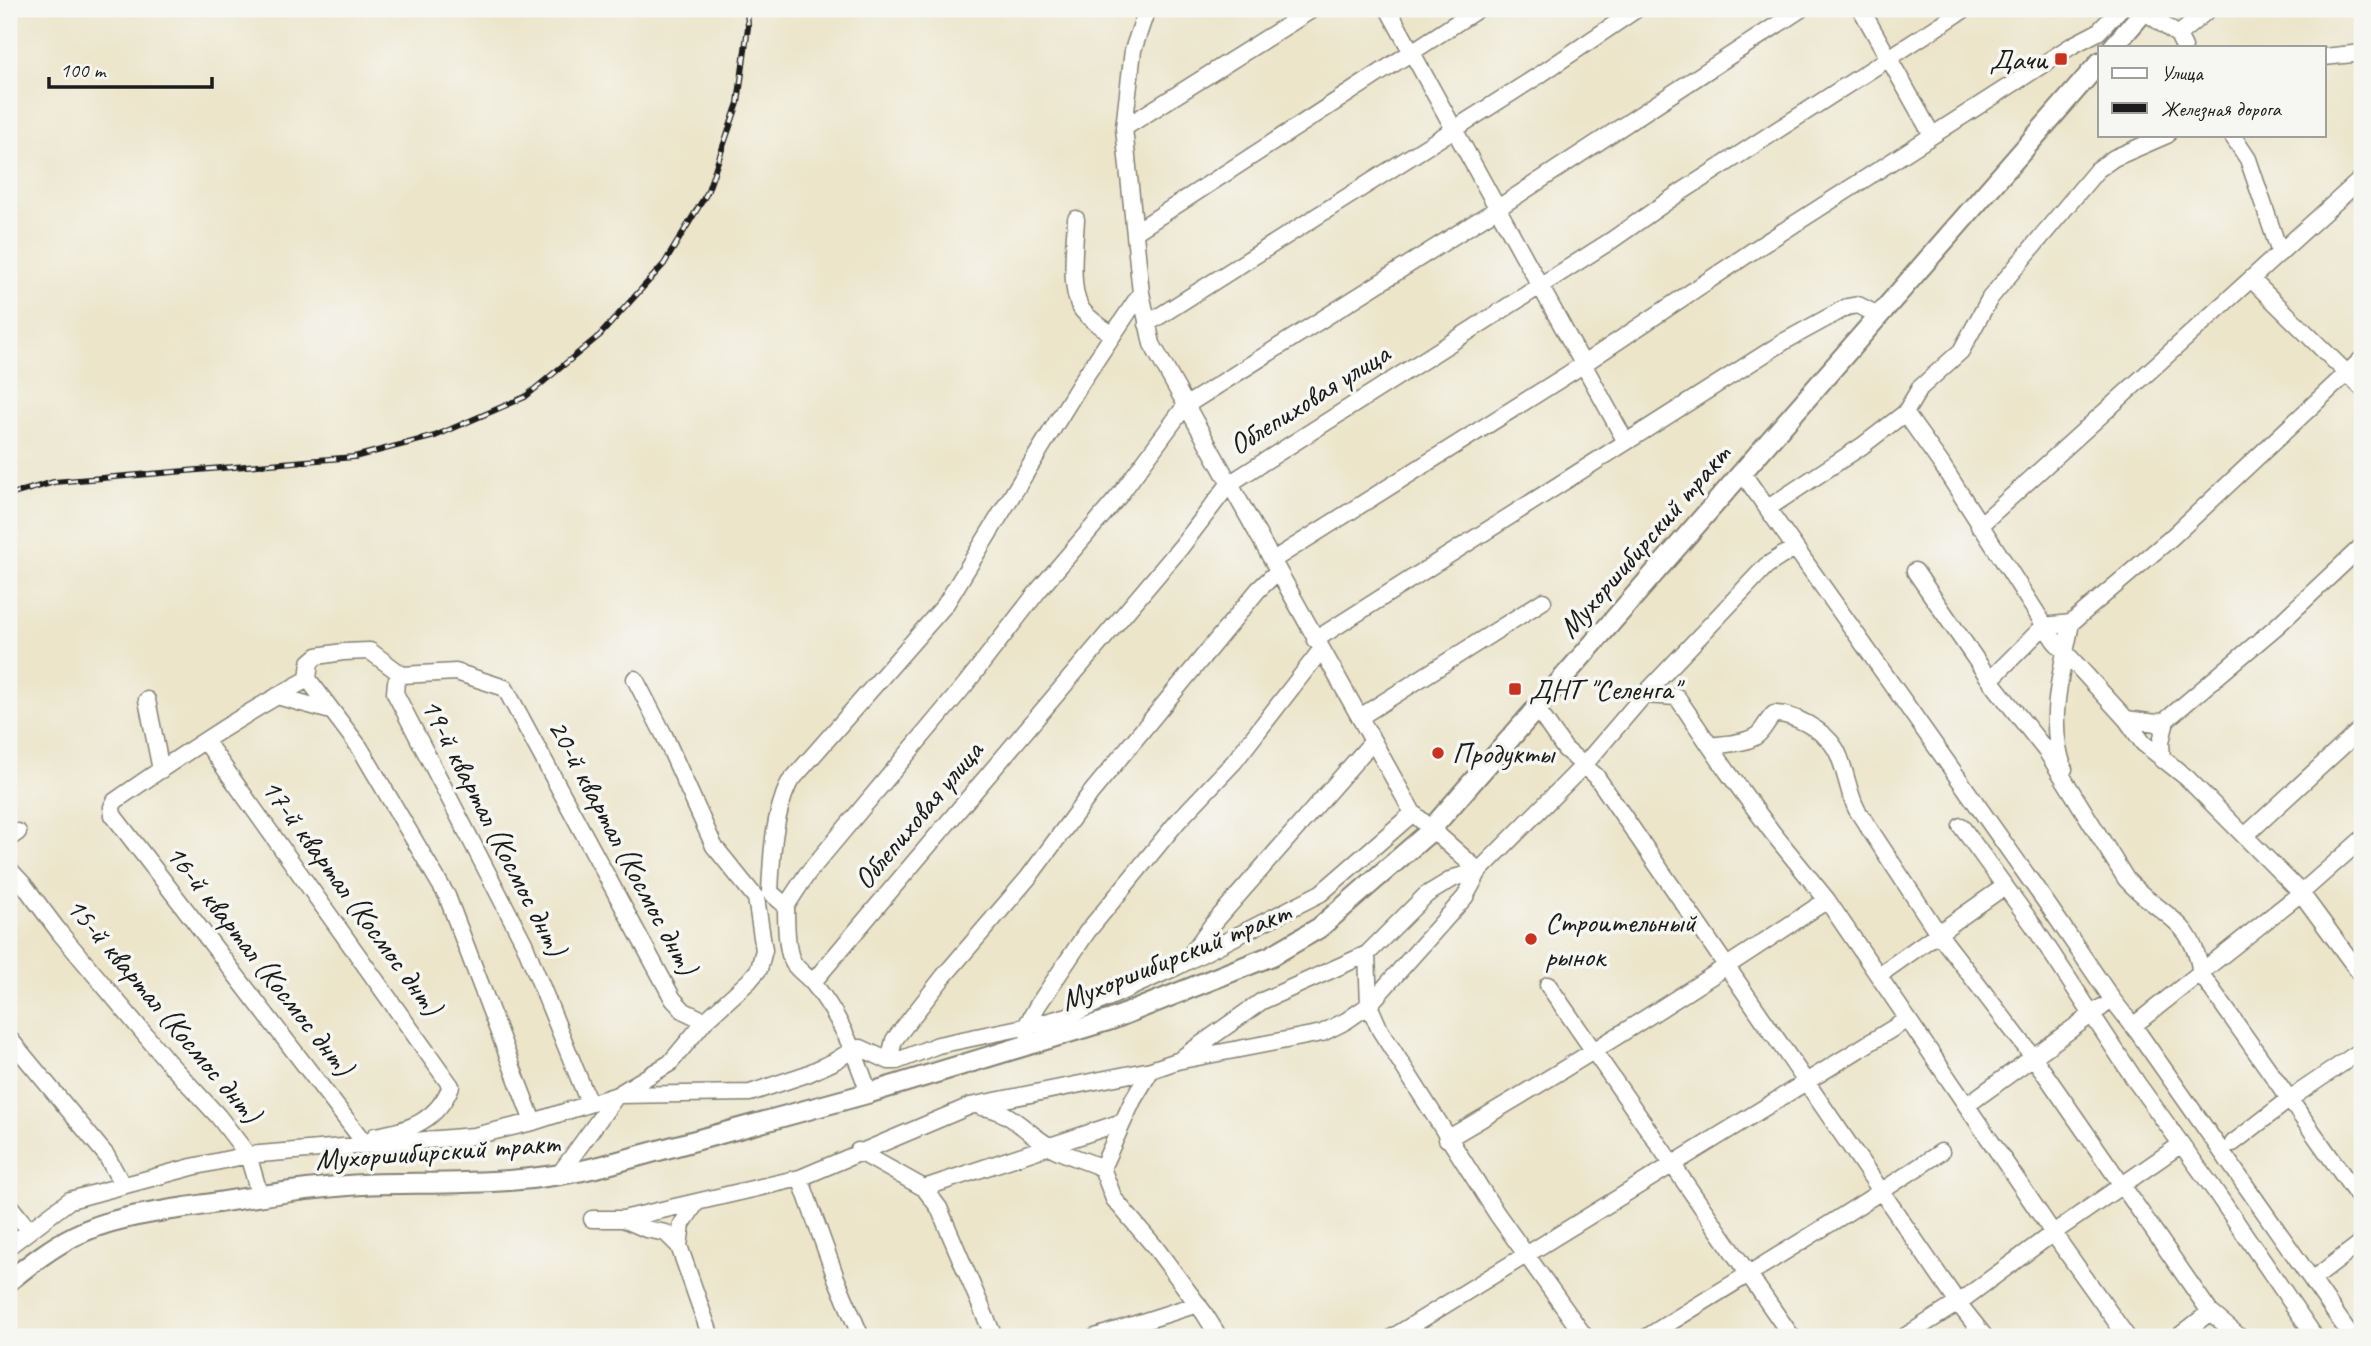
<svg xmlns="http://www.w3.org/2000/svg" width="2371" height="1346" font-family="Caveat,sans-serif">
	<rect width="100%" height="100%" fill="#f6f6f2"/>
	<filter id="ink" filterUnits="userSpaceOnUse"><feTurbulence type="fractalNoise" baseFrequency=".0143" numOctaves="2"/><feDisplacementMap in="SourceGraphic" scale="14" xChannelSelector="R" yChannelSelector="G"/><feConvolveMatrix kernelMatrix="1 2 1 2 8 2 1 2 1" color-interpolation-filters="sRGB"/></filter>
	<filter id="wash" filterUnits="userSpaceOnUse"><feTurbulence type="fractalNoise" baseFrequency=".00686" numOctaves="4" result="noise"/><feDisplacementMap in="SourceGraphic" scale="28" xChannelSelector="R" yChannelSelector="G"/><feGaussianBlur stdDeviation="1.57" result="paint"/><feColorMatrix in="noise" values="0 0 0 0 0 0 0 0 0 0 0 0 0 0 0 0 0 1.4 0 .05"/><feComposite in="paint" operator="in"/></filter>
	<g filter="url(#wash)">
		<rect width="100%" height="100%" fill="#ece5ca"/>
	</g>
	<g filter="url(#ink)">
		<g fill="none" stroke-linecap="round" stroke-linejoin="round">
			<defs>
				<path id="minor" d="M1147,9L1133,50L1124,128L1141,293L1152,344L1413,813L1479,871
					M1388,9L1626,442
					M1861,9L1932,135
					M2144,11L2178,35L2184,47
					M2178,35L2209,9
					M2324,57L2362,53
					M1124,128L1313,9
					M2232,135L2248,159L2280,253
					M1076,219C1075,242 1068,293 1083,311C1091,321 1103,328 1113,335
					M1135,232L1478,9
					M2251,279L2362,388
					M1147,324L1541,74L1637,9
					M1905,413L1942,465L2054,640L2126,719L2143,743L2187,778L2301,893L2362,976
					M1743,474L2050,908L2112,999L2137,1031L2352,1337
					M1768,508L1862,446L1905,413L1920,388L1961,351L1990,298L2097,170L2114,158L2167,135
					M1979,526L2362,178
					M1273,560L1570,373L1754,250L2073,45L2098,32L2120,9
					M1915,571L1990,680L2047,752L2126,879C2159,916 2194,918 2201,974L2362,1202
					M1315,640L1785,341L1847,307L1858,305L1880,316
					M402,675L370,651L343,652L317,656L310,662L308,679L360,748L447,896L533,1122
					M308,679C241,715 177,758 115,801L112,807L113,815L366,1145
					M1990,680L2044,626L2071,623L2171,538L2362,359
					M1644,695L1677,697L1727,771L1772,832L1827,900L2053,1233L2127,1337
					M277,696L331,711
					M147,700L161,770
					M1537,709L1565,749L1596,776L1958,1303L1985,1337
					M1360,717L1543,601
					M2126,719L2156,723L2166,720L2277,626L2362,546
					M206,742L451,1086C437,1121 410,1130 375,1136
					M1710,746C1724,744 1744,744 1756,736C1763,732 1767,720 1774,714C1793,713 1825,731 1835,748C1845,763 1847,791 1857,810L1938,933L2034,1058L2210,1312L2240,1337
					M2162,760L2161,742L2166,720
					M2064,769C2046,721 2062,671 2071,623
					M1961,826L2033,925L2137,1083L2213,1188L2315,1337
					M2245,836L2362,728
					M9,838L18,832
					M9,869L24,885L60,933L167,1061L218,1116L248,1155L260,1196
					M786,906L807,874L965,685L1038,591L1119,496L1185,406L1498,208L1801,9
					M1367,954L1369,1005L1380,1030L1497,1214L1585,1337
					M1189,957L1212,925L1373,741
					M1879,975L2005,886
					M813,982L1181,547L1229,484L1612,240L1675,196L1965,9
					M1548,985L1792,1337
					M2133,1026L2301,893L2362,839
					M1027,1032L1026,1026L1038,1005L1087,932L1178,821L1234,762L1321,650
					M9,1038L106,1155L122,1184
					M1183,1057L1262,1001L1367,954L1426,895L1454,878L1479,871
					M889,1061L894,1040L944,976L1028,878L1090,794L1258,590L1278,571
					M869,1093C855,1053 840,1016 813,983C807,976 799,971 794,964C786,953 786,920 786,906L770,892C772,853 773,818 789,783L945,605L1082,381L1141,293
					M589,1103L524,943L395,693L396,682L402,675L456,672L505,688L673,999L684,1011L705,1021
					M1967,1105L2102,1007
					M981,1107C1012,1110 1026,1134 1051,1147C1067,1156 1085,1160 1102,1168L1114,1199L1155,1247L1204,1313L1219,1337
					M1447,1139C1576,1064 1703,983 1827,900
					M2233,1143L2291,1098L2362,1050
					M858,1151L924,1188L939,1208L994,1337
					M1102,1168L1133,1100L1151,1070
					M558,1176L617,1095L670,1063L705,1021L749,981L759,969L764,950L756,898L714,846L664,735L635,679
					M800,1178L836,1278L861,1337
					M924,1188L1122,1122
					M9,1205L29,1230
					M592,1219H623L800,1178L970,1106L1151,1070L1177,1061L1322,1033L1346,1021L1369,1005L1465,897L1479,871L1584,765L1644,695L1766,566L1794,548
					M623,1219L646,1229L666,1233L679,1246L711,1337
					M9,1246L70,1200L192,1167L248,1155L474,1136L533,1122L617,1095L750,1093L807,1074L833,1062L854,1049L861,1048L889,1061H897L938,1045L1039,1024L1068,1016L1176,967L1321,893L1413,813
					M679,1246L682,1224L696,1203
					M2312,1280L2362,1242
					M1095,1337L1198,1304
					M1393,1337L1908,1019
					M1647,1337C1745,1275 1845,1217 1941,1152
					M1904,1337L1958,1303L2053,1233L2180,1145
					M2178,1337L2210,1312"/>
				<path id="major" d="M2113,47L2146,9
					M9,1281C29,1265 50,1248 74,1236C113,1216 159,1212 202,1205C258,1196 313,1187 370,1184C450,1182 523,1186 602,1166L869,1093L1110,1020L1271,956L1319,928L1426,835L2100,62"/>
			</defs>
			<use href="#minor" stroke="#848073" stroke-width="19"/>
			<use href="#major" stroke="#848073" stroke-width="23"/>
			<use href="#minor" stroke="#fff" stroke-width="16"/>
			<use href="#major" stroke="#fff" stroke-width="19"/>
			<defs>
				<path id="rail" d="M9,495L54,482L354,457L435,436L525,397L600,335L664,264L707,193L738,103L748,27L747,9"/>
			</defs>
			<use href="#rail" stroke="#1c1c1c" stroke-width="6"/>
			<use href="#rail" stroke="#f6f6f2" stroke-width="3.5" stroke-dasharray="10" stroke-linecap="butt"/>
		</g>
	</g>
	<g fill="#c8321e" stroke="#f6f6f2" stroke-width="2.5">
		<rect x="2054" y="52" width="14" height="14" rx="3.5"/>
		<rect x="1508" y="682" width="14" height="14" rx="3.5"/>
		<circle cx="1438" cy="753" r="7"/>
		<circle cx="1531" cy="939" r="7"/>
	</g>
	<g text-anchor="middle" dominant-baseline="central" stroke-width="7" stroke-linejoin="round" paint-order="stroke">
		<g font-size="30" fill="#1c1c1c" stroke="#f6f6f2" text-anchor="start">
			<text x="2047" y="59" text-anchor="end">Дачи</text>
			<text x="1529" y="689">ДНТ "Селенга"</text>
			<text x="1452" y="753">Продукты</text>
			<text x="1545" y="922">Строительный<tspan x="1545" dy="34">рынок</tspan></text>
		</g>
		<g font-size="30" fill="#1c1c1c" stroke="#f6f6f2">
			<text transform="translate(1309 399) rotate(-32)">Облепиховая улица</text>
			<text transform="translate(1644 541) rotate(-49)">Мухоршибирский тракт</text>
			<text transform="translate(918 815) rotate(-50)">Облепиховая улица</text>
			<text transform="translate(494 827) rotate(63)">19-й квартал (Космос днт)</text>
			<text transform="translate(623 847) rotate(62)">20-й квартал (Космос днт)</text>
			<text transform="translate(352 897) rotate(54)">17-й квартал (Космос днт)</text>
			<text transform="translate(1175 956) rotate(-22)">Мухоршибирский тракт</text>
			<text transform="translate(260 960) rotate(52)">16-й квартал (Космос днт)</text>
			<text transform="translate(164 1010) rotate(50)">15-й квартал (Космос днт)</text>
			<text transform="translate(437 1151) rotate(-4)">Мухоршибирский тракт</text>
		</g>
	</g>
	<rect width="2371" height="1346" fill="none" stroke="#f6f6f2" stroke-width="35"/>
	<rect x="2098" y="46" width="228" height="91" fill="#f6f6f2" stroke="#9f9f9c" stroke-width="2"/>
	<rect x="2112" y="68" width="35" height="10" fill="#ffffff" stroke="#9f9f9c" stroke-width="2"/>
	<text x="2161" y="80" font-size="21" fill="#1c1c1c">Улица</text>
	<rect x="2112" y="103" width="35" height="10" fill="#1c1c1c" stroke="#9f9f9c" stroke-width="2"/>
	<text x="2161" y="116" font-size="21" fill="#1c1c1c">Железная дорога</text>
	<path d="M49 77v10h163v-10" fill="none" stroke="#1c1c1c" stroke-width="3.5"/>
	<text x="60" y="77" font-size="21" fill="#1c1c1c" stroke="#f6f6f2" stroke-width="5" paint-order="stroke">100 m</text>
</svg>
